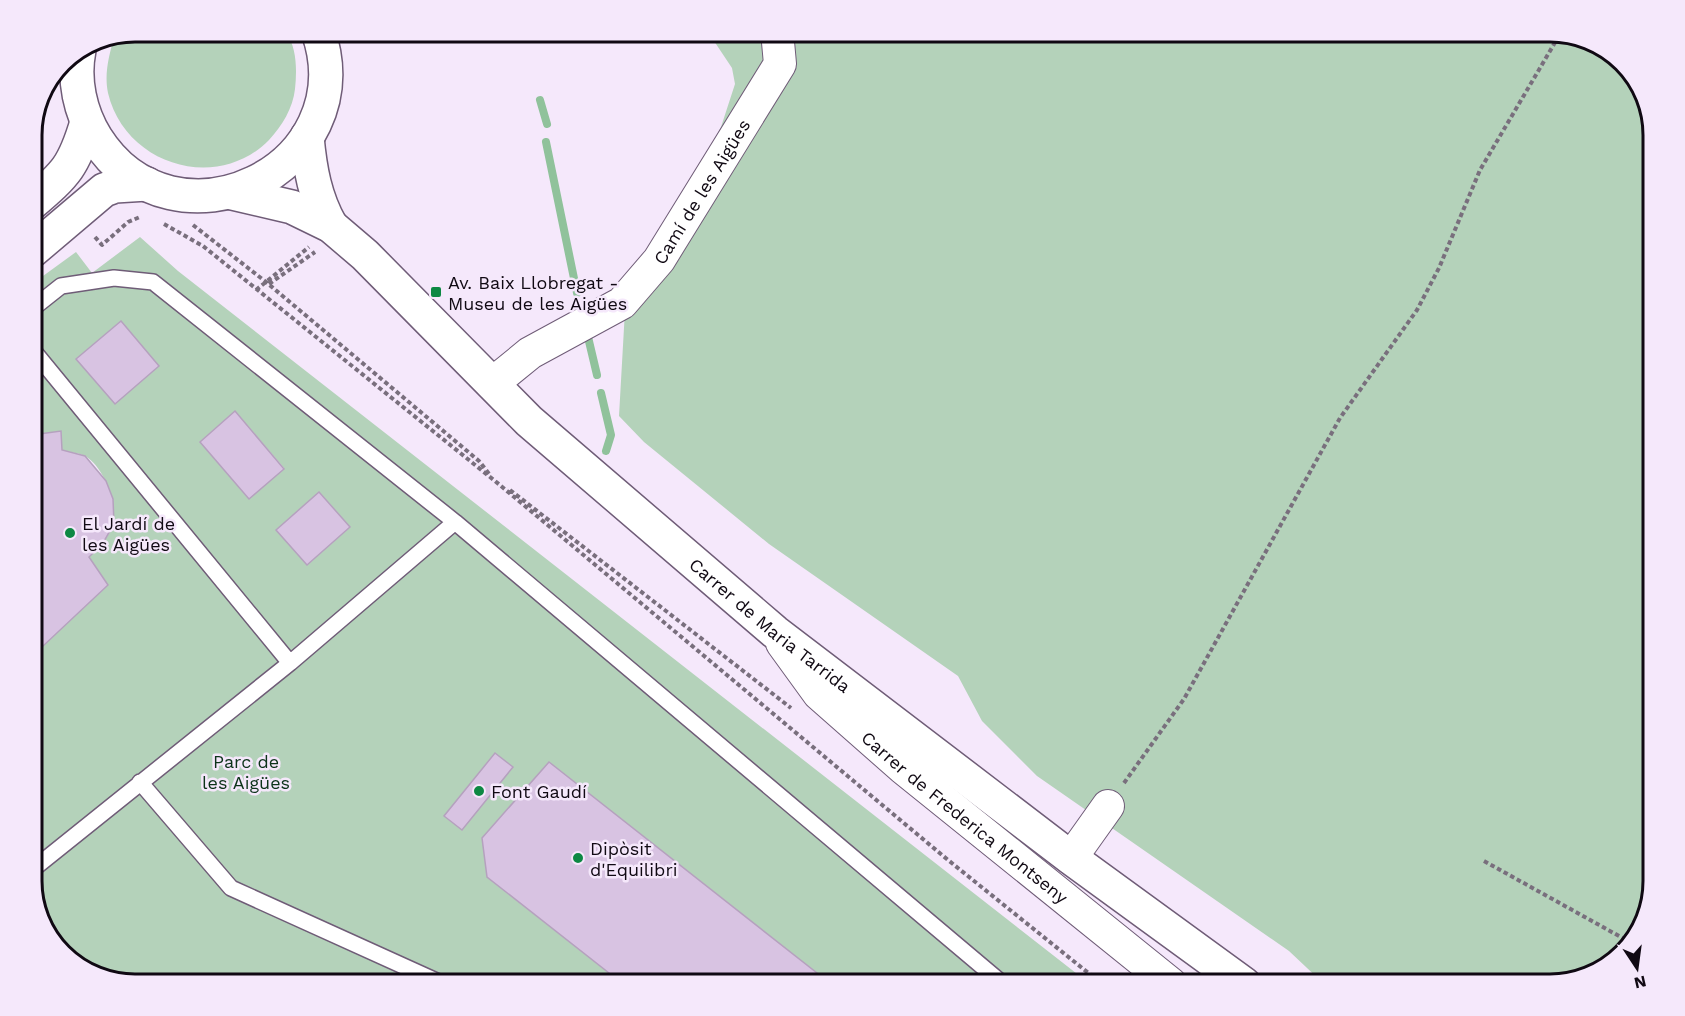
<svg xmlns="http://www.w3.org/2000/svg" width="1685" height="1016" font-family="'Work Sans',sans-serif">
	<rect width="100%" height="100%" fill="#f5e8fb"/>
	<path fill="#b4d2ba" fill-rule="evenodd" d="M1550,31L1602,46L1639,83L1653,129V881L1639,933L1602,970L1550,984H1324L1289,951L1037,776L982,721L958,676L769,544L644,442L619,416L625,310L721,127L735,84L732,68L708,32Z
		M135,32H286C297,48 297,70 295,89C293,108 282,126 269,140C217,193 125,165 108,93C104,74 109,54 115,35Z
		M140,237L178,271L1090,984H831L549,762L483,838L487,877L623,984H135L83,970L46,933L32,887V634L42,647L108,585L89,557C98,548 111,536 113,523C117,502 104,467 85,456C79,453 69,452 62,450L61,431L32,435V284L76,252L92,273ZM121,321L159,366L115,403L77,359ZM235,411L284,468L249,499L200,442ZM319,492L350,527L307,565Z"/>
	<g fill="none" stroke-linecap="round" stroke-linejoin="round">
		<path stroke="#90c29b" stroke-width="8" d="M540,100L547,124
			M546,142L577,293
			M588,337L597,375
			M601,393L611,435L606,451"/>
	</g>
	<path fill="#d8c3e2" stroke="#b5a1be" stroke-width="1.5" d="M121,321L159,366L115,404L76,359Z
		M235,411L284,469L249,499L200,442Z
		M61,431L62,450L85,456L106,481L113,499L114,524L103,543L89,557L108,585L42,647L32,634V435Z
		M319,492L350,527L307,565L276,530Z
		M495,753L513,767L462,830L444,816Z
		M549,762L831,984H623L487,877L482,838Z"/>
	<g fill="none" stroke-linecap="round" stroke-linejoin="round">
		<defs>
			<path id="service" d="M32,309L61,286L114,278L153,282L455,522L1003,984
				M32,349L290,663L32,870
				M290,663L455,522
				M140,782L231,888L443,984"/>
			<g id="minor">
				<path id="s1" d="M492,384L530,353L622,303L659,260L780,64L777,31"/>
				<path id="s2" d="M782,643L819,694L903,768L1171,984"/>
				<path d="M1071,858L1108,806"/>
			</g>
			<path id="tertiary" d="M32,203C66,174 74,166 87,122
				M32,251L104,190L115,186L147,184"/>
			<g id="secondary">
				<path d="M79,50C73,80 80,112 96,138C174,261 366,170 318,31"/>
				<path d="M307,137C310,169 315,198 331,226"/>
				<path id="s3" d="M232,193L292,207L331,226L365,255L529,421L775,632L1071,858L1244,984"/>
			</g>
			<path id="trunk" d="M321,40L325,31"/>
		</defs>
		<use href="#service" stroke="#6f5c77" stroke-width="18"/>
		<use href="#minor" stroke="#6f5c77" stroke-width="34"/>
		<use href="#tertiary" stroke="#6f5c77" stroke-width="36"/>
		<use href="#secondary" stroke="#6f5c77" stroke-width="36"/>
		<use href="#trunk" stroke="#6f5c77" stroke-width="36"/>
		<path stroke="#796f7d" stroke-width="4" stroke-dasharray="4.5 3" stroke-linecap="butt" d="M164,224L203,246L495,481L948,860L1102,984
			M193,225L266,282L479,461L490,475
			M95,237L102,245L128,222L140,217
			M269,284L315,252
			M256,290L309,247
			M510,490L791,708
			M1124,783L1184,699L1340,418L1417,310L1439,268L1480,170L1560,34
			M1484,861L1628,941"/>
		<use href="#service" stroke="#fff" stroke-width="15"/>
		<use href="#minor" stroke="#fff" stroke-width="32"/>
		<use href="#tertiary" stroke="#fff" stroke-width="33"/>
		<use href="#secondary" stroke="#fff" stroke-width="33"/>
		<use href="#trunk" stroke="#fff" stroke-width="33"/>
	</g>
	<g fill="#0d8843" stroke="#f5e8fb" stroke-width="2">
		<rect x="430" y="286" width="12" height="12" rx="3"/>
		<circle cx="70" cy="533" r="6"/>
		<circle cx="479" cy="791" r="6"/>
		<circle cx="578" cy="858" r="6"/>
	</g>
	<g text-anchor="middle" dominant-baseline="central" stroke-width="5" stroke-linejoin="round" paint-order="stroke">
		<g font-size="18" fill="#100913" stroke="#f5e8fb">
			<text stroke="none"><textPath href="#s1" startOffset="291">Camí de les Aigües</textPath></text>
			<text stroke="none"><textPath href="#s3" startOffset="699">Carrer de Maria Tarrida</textPath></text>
			<text stroke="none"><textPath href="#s2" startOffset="254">Carrer de Frederica Montseny</textPath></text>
		</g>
		<g font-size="18" fill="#100913" stroke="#f5e8fb" text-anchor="start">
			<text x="448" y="282">Av. Baix Llobregat -<tspan x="448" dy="21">Museu de les Aigües</tspan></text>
			<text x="82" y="523">El Jardí de<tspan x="82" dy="21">les Aigües</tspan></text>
			<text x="491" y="791">Font Gaudí</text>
			<text x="590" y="848">Dipòsit<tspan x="590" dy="21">d'Equilibri</tspan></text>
		</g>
		<g font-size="18" fill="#0c3319" stroke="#f5e8fb">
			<text x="246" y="761">Parc de<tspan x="246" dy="21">les Aigües</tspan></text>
		</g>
	</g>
	<path d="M0 0H1685V1016H0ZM135 42H1550A93 93 0 0 1 1643 135V881A93 93 0 0 1 1550 974H135A93 93 0 0 1 42 881V135A93 93 0 0 1 135 42Z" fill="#f5e8fb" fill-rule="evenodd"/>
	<path fill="none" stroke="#100913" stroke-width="3" d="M135 42H1550A93 93 0 0 1 1643 135V881A93 93 0 0 1 1550 974H135A93 93 0 0 1 42 881V135A93 93 0 0 1 135 42Z"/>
	<g transform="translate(1637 968) rotate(167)" stroke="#f5e8fb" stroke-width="4.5" paint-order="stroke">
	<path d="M0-4.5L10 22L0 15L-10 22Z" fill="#100913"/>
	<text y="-9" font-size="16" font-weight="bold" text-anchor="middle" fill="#100913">N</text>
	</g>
</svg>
